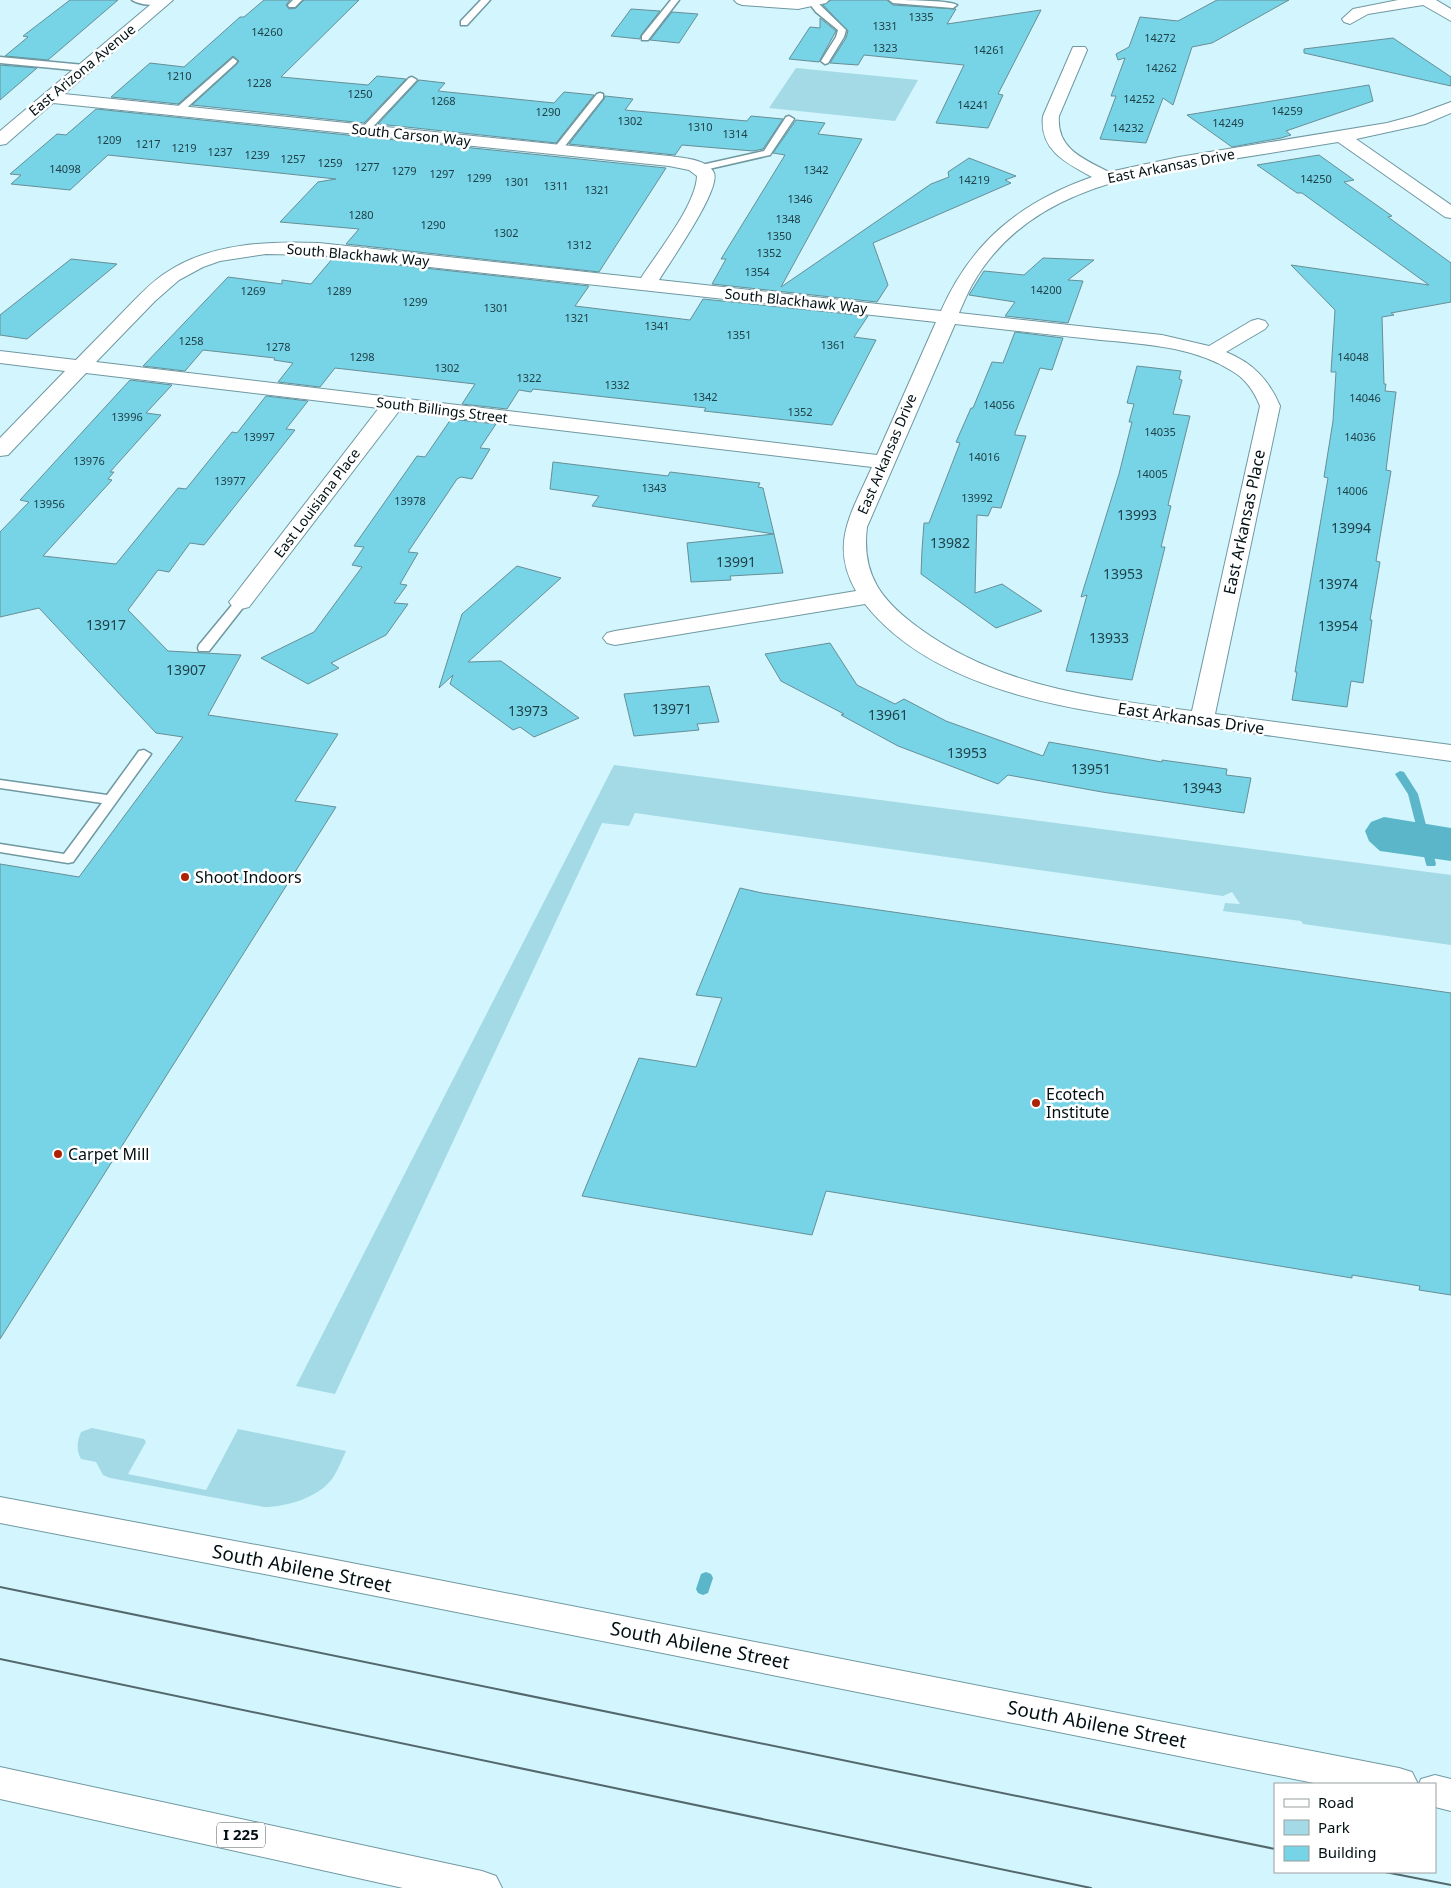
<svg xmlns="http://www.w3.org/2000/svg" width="1451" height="1888" font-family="'Noto Sans',sans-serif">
<rect width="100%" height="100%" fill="#d3f5fd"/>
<g fill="#a4dae6">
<polygon points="796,68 918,80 895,121 769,108"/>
<polygon points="614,765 1451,875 1451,945 1303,924 1301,921 1223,911 1225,903 1240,904 1232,892 1223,896 635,813 629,826 602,823 335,1394 296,1386"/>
<path d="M92,1428L144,1439L146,1442L128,1474L206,1490L238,1429L346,1451C342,1459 339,1468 334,1476C321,1497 287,1507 264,1507L110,1478L103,1475L96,1462L81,1459C76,1450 77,1442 81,1432Z"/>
</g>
<polygon fill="#5ab6c8" points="1384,817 1451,828 1451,861 1380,851 1369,841 1365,831 1371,822"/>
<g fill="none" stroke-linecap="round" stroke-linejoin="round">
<g fill="#5ab6c8" fill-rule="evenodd">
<polygon points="1400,771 1404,772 1418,794 1436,864 1435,866 1427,866 1426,864 1408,794 1395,774"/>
<polygon points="706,1572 711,1574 713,1578 708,1593 703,1595 698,1593 696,1589 701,1574"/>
</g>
</g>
<g fill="#77d3e6" stroke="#668f97">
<polygon points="70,0 118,0 48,60 5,56 28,37 23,36"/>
<polygon points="264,0 290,0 286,5 289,9 296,8 304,0 359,0 281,77 368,85 377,76 406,79 364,123 192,105 237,64 239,61 233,56 178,104 111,97 150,63 184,67 240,17 244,17"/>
<polygon points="831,0 887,0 893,5 956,9 947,24 1041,10 998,94 1003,95 988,128 936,123 964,65 864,55 858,65 830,63 846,38 848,31 823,5"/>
<polygon points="1217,0 1289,0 1212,43 1192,47 1173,105 1163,98 1146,143 1100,139 1116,96 1111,96 1125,58 1118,60 1116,54 1129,47 1140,17 1178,21"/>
<polygon points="631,9 660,11 641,35 640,39 611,36"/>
<polygon points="672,12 698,14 679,43 650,40"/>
<polygon points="820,18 836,31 819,62 789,59 810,27 820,28"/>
<polygon points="1393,38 1451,77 1451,86 1304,53 1304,49"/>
<polygon points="0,65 37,68 0,100"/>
<polygon points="419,80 445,83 438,91 554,103 564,92 594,95 556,143 378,124"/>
<polygon points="1369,85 1373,101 1286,131 1291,135 1281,138 1232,147 1187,115"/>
<polygon points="605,96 633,99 625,110 747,121 751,116 783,119 763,149 753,151 682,145 675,155 569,144 604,99"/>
<polygon points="96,109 666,168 599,272 346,244 359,229 280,222 318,182 336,179 108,155 70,190 11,184 21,175 10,174 57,134 66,135"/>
<polygon points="796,120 825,123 818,134 862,139 781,287 931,184 949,177 948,172 969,158 1016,176 1005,180 1011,183 873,243 888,285 877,302 712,284 726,259 721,259 785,155 773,153"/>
<polygon points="1319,155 1354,180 1344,182 1392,216 1388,217 1451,263 1451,302 1391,313 1394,315 1382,317 1384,384 1386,384 1385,391 1396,392 1386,470 1391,471 1376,561 1380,562 1370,620 1372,620 1363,683 1351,681 1347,707 1292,700 1297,672 1295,672 1328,478 1324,477 1333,421 1336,372 1331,372 1335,310 1291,265 1429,285 1302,193 1297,193 1257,165"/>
<polygon points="333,258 589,286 575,306 690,320 703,299 868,316 854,337 876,340 832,425 704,411 706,408 533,389 531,392 519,390 507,409 462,404 475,384 335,368 320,387 278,382 293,363 274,360 275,358 203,350 185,371 143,366 228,277 282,284 282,280 311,284"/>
<polygon points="1043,258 1094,260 1068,280 1083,281 1068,323 1005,316 1015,302 969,295 984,271 1024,275"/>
<polygon points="71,259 117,264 27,339 0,335 0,315"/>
<polygon points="1015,332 1063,338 1052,370 1040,368 1015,433 1015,435 1026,436 1001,508 992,507 988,516 977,515 975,593 1002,584 1042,611 996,628 921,574 922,550 924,523 929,523 960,443 956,442 971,408 973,408 992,362 1003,363"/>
<polygon points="1137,366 1181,371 1179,379 1182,380 1173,414 1190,416 1168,505 1171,506 1161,547 1165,547 1132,680 1066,671 1087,595 1081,597 1119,474 1132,422 1129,422 1134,404 1127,403"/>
<polygon points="130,380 172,385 146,413 161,415 110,472 114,472 108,479 112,480 43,556 116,564 178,488 186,489 232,432 237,433 266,396 308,401 286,429 295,430 204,545 190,543 169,572 158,570 128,610 168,651 241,655 208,715 338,734 295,801 336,807 0,1339 0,864 79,877 183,737 156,733 39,608 0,617 0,532 29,502 20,500"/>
<polygon points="451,419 496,424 480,448 490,449 472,479 461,477 457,479 408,552 418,553 400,584 407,585 394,603 408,604 386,635 331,663 339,668 308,684 261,658 314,632 362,567 352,565 364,547 354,546 417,456 425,457"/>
<polygon points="553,462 668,476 670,472 760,483 758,487 763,488 774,534 592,506 599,496 550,489"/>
<polygon points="774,534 783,573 730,576 731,580 691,582 687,543"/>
<polygon points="517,566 561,578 468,662 501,661 579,718 534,737 520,727 513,730 450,684 453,675 439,688 462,614"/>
<polygon points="830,643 857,685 895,704 904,699 946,721 1043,756 1049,742 1162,762 1162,760 1227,769 1226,775 1251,778 1244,813 1102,792 1008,775 998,784 898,746 841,715 844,714 781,681 765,654"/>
<polygon points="709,686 719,722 697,724 699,730 634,736 624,694"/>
<polygon points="740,888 762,893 1451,993 1451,1295 1419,1290 1420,1286 1352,1275 1352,1278 826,1191 812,1235 582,1196 639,1058 696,1067 722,998 696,995"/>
</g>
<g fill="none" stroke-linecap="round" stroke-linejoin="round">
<g stroke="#6f98a1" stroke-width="3">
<g id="service">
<path d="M132,0H164L166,2C159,7 139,5 132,0Z"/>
<polygon points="293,0 302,0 295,7 289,7 288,5"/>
<polygon points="481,0 490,0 467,25 461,25 461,21"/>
<polygon points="671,0 679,0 648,40 642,40 642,36"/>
<path d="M889,0C903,0 947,0 957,5L953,8L893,3Z"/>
<polygon points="810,1 816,1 846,30 844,37 828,63 825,64 821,61 836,37 838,30 816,12 809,3"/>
<polygon points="0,57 84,65 88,68 84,71 0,63"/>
<polygon points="233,58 237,61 236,63 181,113 175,113 175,109"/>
<polygon points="412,77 417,80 415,82 368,132 362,132 362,128 409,78"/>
<polygon points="600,93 603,94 603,98 561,151 555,151 555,147 597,94"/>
<polygon points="789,116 794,119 770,155 700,171 695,168 697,166 764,151 786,117"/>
<polygon points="241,598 245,599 247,602 245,605 209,651 199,651 198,648 199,645 237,599"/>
<polygon points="144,750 151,754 73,862 68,863 0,852 0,844 64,854 102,803 0,788 0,780 107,795 139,751"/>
</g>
</g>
<g stroke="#6f98a1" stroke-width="2">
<g id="minor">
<path d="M156,0H173L64,94L669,156C682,158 708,159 714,173C721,190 669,263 659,280L941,311C972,241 1021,202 1092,177C1066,163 1039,150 1043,116L1073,47H1085L1087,50L1059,116C1056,149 1084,159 1109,172L1179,157L1387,123L1413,116L1451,102V113L1425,124L1356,139L1451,205V218L1445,217L1338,142C1297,149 1255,155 1214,162C1121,176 1022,196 972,285C967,294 963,304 959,313L1162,335L1209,346L1251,321L1258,319L1265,321L1268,325L1265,329L1226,352C1253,363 1269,380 1280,406L1215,714L1451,745V761C1377,751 1304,740 1230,730C1113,715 944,704 865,604L615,645L607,643L603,638L607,633L615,631L856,591C829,544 852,512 872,467L399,411L249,607L241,609L233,607L229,602L233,597L379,408L86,373L8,455L0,456V438L65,371L0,363V351L76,360C90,345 105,331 119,316C134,301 148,284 167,272C211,243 268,241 319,243L641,278C657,253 696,205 697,176L689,170L669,166L53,103L6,144L0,145V131ZM266,254L319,255L936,322L877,455L96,362L155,301L179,280L203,267L220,261ZM955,324C1000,329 1046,334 1092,339C1139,344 1191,345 1232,371C1246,379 1254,391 1260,406L1192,711C1096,698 999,687 919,628C882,601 861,575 867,527Z"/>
<polygon points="734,0 829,0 826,3 798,9 742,5 737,3"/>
<polygon points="1398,0 1436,0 1451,9 1451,21 1423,5 1368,14 1350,24 1344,22 1342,19 1353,9"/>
</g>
</g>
<g stroke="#6f98a1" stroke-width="2">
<g id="tertiary">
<polygon points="0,1497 326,1558 1399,1768 1412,1772 1418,1784 1319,1784 326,1586 0,1523"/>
<polygon points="1435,1775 1451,1779 1451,1811 1435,1807 1435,1784 1419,1784 1421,1779"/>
</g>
</g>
<g stroke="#6f98a1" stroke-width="2">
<polygon id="motorway" points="0,1767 482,1871 496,1876 502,1888 403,1888 0,1799"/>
</g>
<use href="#service" fill="#fff" fill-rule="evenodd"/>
<use href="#minor" fill="#fff" fill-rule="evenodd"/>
<use href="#tertiary" fill="#fff" fill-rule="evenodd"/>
<use href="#motorway" fill="#fff" fill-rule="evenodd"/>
<g stroke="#53686d" stroke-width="2">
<polyline points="0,1587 1275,1849"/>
<polyline points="0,1659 1091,1888"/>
<polyline points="1385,1872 1451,1885"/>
</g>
</g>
<g fill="#ae2103" stroke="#fff" stroke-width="2">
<circle cx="185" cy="877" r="5"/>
<circle cx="1036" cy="1103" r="5"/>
<circle cx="58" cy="1154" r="5"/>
</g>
<g text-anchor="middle" stroke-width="5" stroke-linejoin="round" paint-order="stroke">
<g font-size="11" fill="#1f4148">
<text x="921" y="21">1335</text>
<text x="885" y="30">1331</text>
<text x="267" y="36">14260</text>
<text x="1160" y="42">14272</text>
<text x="885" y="52">1323</text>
<text x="989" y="54">14261</text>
<text x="1161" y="72">14262</text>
<text x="179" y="80">1210</text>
<text x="259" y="87">1228</text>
<text x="360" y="98">1250</text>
<text x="1139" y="103">14252</text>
<text x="443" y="105">1268</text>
<text x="973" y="109">14241</text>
<text x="1287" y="115">14259</text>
<text x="548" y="116">1290</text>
<text x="630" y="125">1302</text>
<text x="1228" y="127">14249</text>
<text x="700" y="131">1310</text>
<text x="1128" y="132">14232</text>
<text x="735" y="138">1314</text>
<text x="109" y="144">1209</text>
<text x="148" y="148">1217</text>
<text x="184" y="152">1219</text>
<text x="220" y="156">1237</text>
<text x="257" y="159">1239</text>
<text x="293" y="163">1257</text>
<text x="330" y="167">1259</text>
<text x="367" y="171">1277</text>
<text x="65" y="173">14098</text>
<text x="816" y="174">1342</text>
<text x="404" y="175">1279</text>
<text x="442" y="178">1297</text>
<text x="479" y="182">1299</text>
<text x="1316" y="183">14250</text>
<text x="974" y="184">14219</text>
<text x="517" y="186">1301</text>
<text x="556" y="190">1311</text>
<text x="597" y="194">1321</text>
<text x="800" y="203">1346</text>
<text x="361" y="219">1280</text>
<text x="788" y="223">1348</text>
<text x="433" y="229">1290</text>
<text x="506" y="237">1302</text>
<text x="779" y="240">1350</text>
<text x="579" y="249">1312</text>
<text x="769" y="257">1352</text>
<text x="757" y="276">1354</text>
<text x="1046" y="294">14200</text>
<text x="253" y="295">1269</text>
<text x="339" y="295">1289</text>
<text x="415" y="306">1299</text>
<text x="496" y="312">1301</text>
<text x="577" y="322">1321</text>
<text x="657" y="330">1341</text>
<text x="739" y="339">1351</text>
<text x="191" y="345">1258</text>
<text x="833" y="349">1361</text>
<text x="278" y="351">1278</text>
<text x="362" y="361">1298</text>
<text x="1353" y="361">14048</text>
<text x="447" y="372">1302</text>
<text x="529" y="382">1322</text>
<text x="617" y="389">1332</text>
<text x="705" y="401">1342</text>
<text x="1365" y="402">14046</text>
<text x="999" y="409">14056</text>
<text x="800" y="416">1352</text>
<text x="127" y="421">13996</text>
<text x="1160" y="436">14035</text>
<text x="259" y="441">13997</text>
<text x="1360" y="441">14036</text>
<text x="984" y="461">14016</text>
<text x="89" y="465">13976</text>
<text x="1152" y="478">14005</text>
<text x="230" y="485">13977</text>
<text x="654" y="492">1343</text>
<text x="1352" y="495">14006</text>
<text x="977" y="502">13992</text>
<text x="410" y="505">13978</text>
<text x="49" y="508">13956</text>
</g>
<g font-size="14" fill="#021013" stroke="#fff">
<text transform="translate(82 70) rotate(-40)" y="5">East Arizona Avenue</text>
<text transform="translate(411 135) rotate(6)" y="5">South Carson Way</text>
<text transform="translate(1171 166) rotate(-11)" y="5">East Arkansas Drive</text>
<text transform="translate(358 255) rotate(5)" y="5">South Blackhawk Way</text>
<text transform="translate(796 301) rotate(6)" y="5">South Blackhawk Way</text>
<text transform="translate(442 410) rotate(7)" y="5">South Billings Street</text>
<text transform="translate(887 454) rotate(-67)" y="5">East Arkansas Drive</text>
<text transform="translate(317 503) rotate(-53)" y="5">East Louisiana Place</text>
</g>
<g font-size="14" fill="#1f4148">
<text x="1137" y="520">13993</text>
<text x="1351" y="533">13994</text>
<text x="950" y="548">13982</text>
<text x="736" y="567">13991</text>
<text x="1123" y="579">13953</text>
<text x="1338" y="589">13974</text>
<text x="106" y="630">13917</text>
<text x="1338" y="631">13954</text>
<text x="1109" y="643">13933</text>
<text x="186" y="675">13907</text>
<text x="672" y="714">13971</text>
<text x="528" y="716">13973</text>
<text x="888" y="720">13961</text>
<text x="967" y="758">13953</text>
<text x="1091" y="774">13951</text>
<text x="1202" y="793">13943</text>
</g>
<rect fill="#fff" stroke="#4e585a" stroke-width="1" x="217" y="1822.5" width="48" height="25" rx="4"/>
<g font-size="15" font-weight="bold" fill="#021013">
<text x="241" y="1840">I 225</text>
</g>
<g font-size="16" fill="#021013" stroke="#fff">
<text transform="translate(1244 522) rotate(-78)" y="6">East Arkansas Place</text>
<text transform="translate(1191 718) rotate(8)" y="6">East Arkansas Drive</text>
</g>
<g font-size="16" fill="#021013" stroke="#fff" text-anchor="start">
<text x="195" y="883">Shoot Indoors</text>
<text x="1046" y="1100">Ecotech<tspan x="1046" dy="18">Institute</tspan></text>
<text x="68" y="1160">Carpet Mill</text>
</g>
<g font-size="19" fill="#021013" stroke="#fff">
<text transform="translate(302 1568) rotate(11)" y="7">South Abilene Street</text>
<text transform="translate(700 1645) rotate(11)" y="7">South Abilene Street</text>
<text transform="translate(1097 1724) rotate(11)" y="7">South Abilene Street</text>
</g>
</g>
<rect x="1274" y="1783" width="162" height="90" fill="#ffffff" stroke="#9a9fa1"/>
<rect x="1284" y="1799" width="25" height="8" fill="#ffffff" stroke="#9a9fa1"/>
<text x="1318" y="1808" font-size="15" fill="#021013">Road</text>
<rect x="1284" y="1820" width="25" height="15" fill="#a4dae6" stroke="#9a9fa1"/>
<text x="1318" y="1833" font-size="15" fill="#021013">Park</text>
<rect x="1284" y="1846" width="25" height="15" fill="#77d3e6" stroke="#9a9fa1"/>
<text x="1318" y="1858" font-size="15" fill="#021013">Building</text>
</svg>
